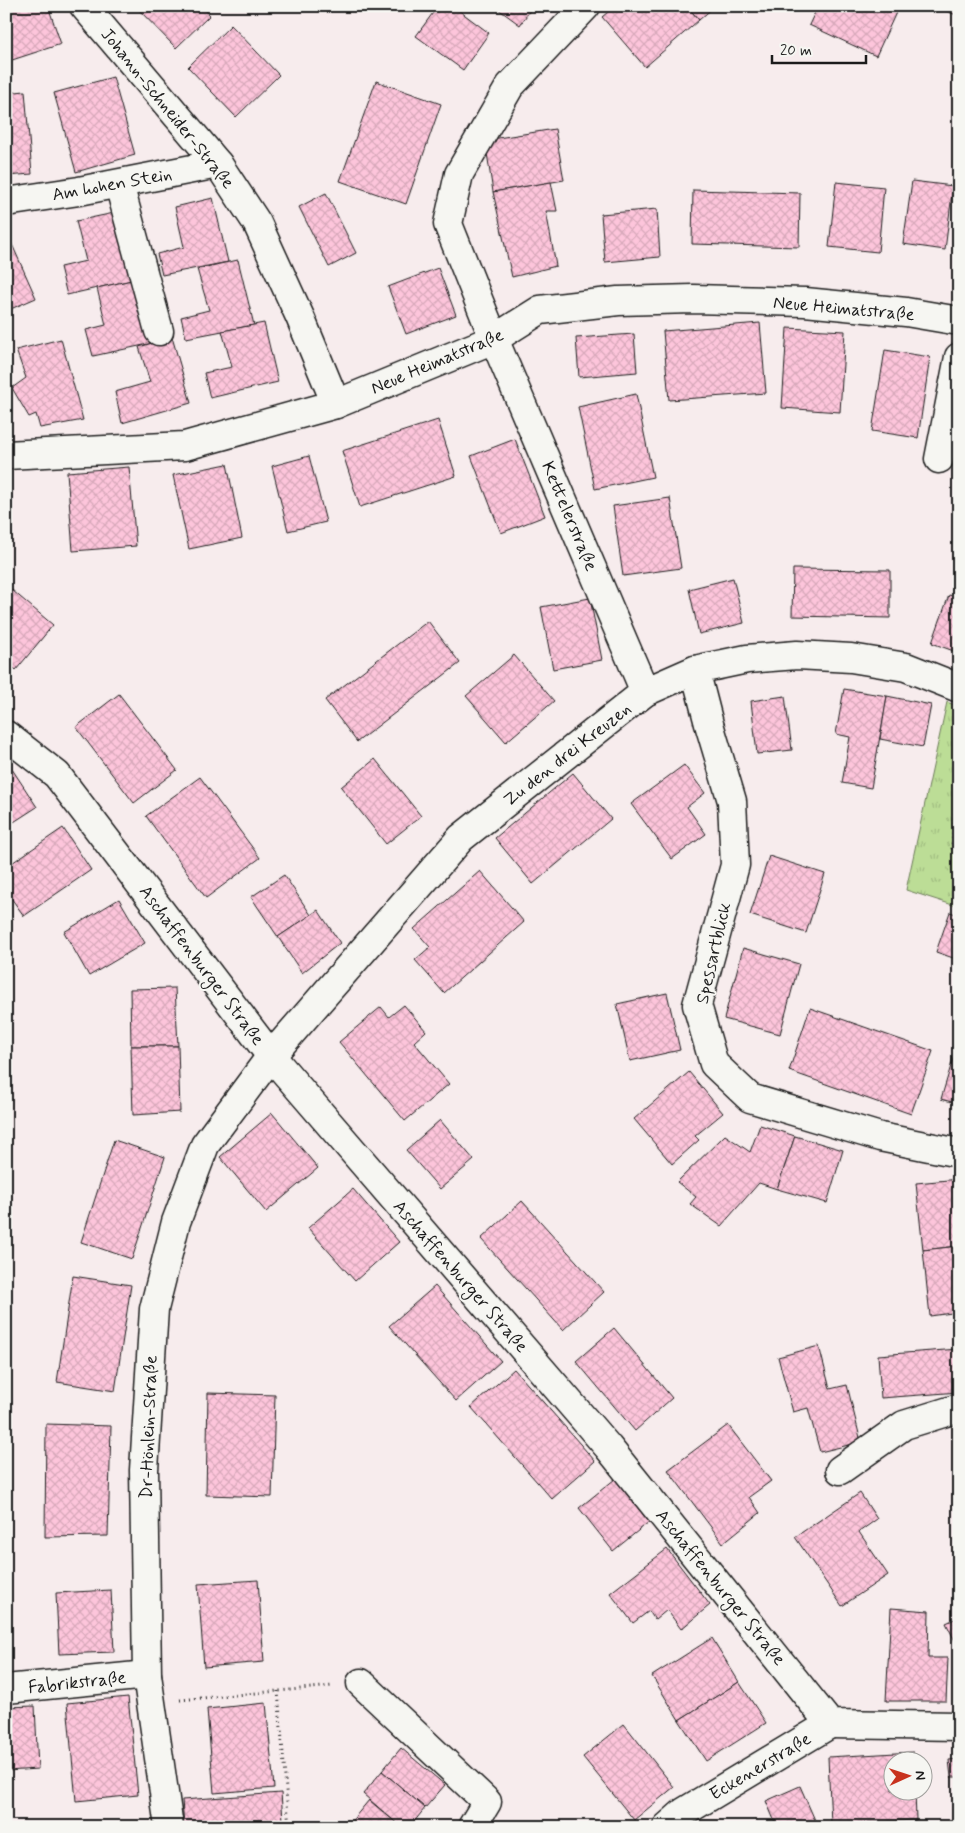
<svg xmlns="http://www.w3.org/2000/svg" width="965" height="1833" font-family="Mynerve,sans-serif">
<defs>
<pattern id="grass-tufts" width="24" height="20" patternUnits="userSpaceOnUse" patternTransform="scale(1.25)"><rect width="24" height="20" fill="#bcdd96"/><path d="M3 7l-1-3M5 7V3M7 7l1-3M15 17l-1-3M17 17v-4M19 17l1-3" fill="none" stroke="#a1bd81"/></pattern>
<pattern id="building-cross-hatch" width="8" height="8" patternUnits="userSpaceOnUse" patternTransform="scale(1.25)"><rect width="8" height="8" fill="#fdc5db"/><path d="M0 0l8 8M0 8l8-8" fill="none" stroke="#d8a9bb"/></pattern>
</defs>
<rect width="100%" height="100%" fill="#f7eced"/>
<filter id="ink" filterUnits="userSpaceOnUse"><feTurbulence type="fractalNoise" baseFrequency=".02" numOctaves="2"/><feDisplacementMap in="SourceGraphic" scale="10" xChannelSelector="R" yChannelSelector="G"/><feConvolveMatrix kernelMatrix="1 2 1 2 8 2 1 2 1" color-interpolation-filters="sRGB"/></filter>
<g filter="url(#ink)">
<polygon fill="url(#grass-tufts)" stroke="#6c7c59" points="947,702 959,707 959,907 906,890"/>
<g fill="url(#building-cross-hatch)" stroke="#1c1c1c">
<polygon points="6,6 48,6 61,44 6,62"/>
<polygon points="135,6 201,6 210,15 176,48"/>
<polygon points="438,6 453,6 489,33 463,70 416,36"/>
<polygon points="494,6 533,6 520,25"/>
<polygon points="615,6 687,6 699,20 645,67 602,17"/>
<polygon points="687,6 715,6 699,20"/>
<polygon points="818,6 899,6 876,56 809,25"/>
<polygon points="933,6 959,6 959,16"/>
<polygon points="231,25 279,75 236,117 188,67"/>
<polygon points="113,77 135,155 76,172 54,93"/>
<polygon points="376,81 441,104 406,204 340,181"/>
<polygon points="25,91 32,174 6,176 6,93"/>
<polygon points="555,129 564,180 493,192 485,140"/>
<polygon points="912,181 953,186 945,250 903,244"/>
<polygon points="551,182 557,211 546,211 556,266 512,277 493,192"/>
<polygon points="836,182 884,187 878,252 829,247"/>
<polygon points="693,190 800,193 799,247 692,244"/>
<polygon points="326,193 356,253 329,267 299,207"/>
<polygon points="213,198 228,262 162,275 157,254 184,247 175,207"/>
<polygon points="657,209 660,257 605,262 601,214"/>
<polygon points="119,212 136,279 67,295 60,267 86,261 76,221"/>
<polygon points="6,231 36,298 6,311"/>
<polygon points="238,260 254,325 186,338 181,317 209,310 197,269"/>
<polygon points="438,268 456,315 406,334 388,287"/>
<polygon points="136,279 153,343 93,356 86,330 106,325 97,288"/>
<polygon points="264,323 278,382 210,398 204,373 232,367 222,331"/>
<polygon points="760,323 766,393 669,400 663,331"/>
<polygon points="787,328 845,331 840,412 782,408"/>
<polygon points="634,334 637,372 579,377 576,338"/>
<polygon points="172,337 191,403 122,423 115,392 150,382 139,347"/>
<polygon points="61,339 83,420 40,428 36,414 29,417 12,388 26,378 16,350"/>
<polygon points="885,350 930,357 918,438 872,431"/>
<polygon points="636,394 653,477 595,489 578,407"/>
<polygon points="438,420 456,476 360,507 342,451"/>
<polygon points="515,439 545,516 501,533 471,456"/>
<polygon points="309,456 326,522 288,531 272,466"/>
<polygon points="227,464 242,538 189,549 173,475"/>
<polygon points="129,467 136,546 73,551 67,472"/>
<polygon points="670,498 681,568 623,576 613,506"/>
<polygon points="793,569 890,570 890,618 792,616"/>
<polygon points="733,578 744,623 699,634 689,589"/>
<polygon points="6,585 53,625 16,670 6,662"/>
<polygon points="949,595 959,598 959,653 932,643"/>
<polygon points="590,598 602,660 553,669 541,607"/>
<polygon points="428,621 460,663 357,742 325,700"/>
<polygon points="514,655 554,701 506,742 466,696"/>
<polygon points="844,689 887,696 871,788 842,783 850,737 836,734"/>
<polygon points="119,694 177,770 134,803 76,727"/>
<polygon points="785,696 792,750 757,754 751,701"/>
<polygon points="887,696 931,705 923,747 880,739"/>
<polygon points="375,759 421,816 386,844 341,787"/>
<polygon points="684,765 705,793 687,807 706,834 672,859 631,804"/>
<polygon points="10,766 37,807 6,827 6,768"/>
<polygon points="573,773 611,819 533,884 495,838"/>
<polygon points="200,777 260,858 206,898 146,816"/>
<polygon points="63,828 91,870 24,916 6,891 6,867"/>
<polygon points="769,856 825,874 806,933 750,915"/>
<polygon points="480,871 524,922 444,993 415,960 430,947 414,929"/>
<polygon points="284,875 311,915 278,937 251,897"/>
<polygon points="119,899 145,943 89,976 64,932"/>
<polygon points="318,910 340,943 302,973 278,937"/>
<polygon points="950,912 959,915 959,960 936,952"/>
<polygon points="743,948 799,964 780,1034 724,1019"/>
<polygon points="175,988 178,1046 131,1046 130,989"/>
<polygon points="667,993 680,1050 630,1061 617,1004"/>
<polygon points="404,1005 426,1031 414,1042 449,1084 405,1121 339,1042 381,1007 389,1017"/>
<polygon points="810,1008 933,1051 911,1114 789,1071"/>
<polygon points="959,1039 959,1104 941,1099"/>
<polygon points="131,1046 178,1046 180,1112 133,1115"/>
<polygon points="689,1072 723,1113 695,1136 699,1140 672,1164 634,1119"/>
<polygon points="272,1113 318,1168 266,1212 220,1157"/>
<polygon points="440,1120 474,1160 440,1189 406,1150"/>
<polygon points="760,1125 795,1136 777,1189 759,1183 721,1226 690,1204 696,1197 677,1182 725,1135 750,1152"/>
<polygon points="795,1136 843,1150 827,1203 777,1189"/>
<polygon points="114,1140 165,1157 132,1259 81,1242"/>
<polygon points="959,1179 959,1246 923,1250 916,1183"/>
<polygon points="353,1189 399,1242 355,1281 308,1228"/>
<polygon points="522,1201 604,1292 563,1330 481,1239"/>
<polygon points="959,1246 959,1312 930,1316 923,1250"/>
<polygon points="73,1276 131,1285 115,1391 57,1382"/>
<polygon points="435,1286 501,1361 456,1401 389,1326"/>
<polygon points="614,1328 672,1398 635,1431 576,1361"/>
<polygon points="819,1346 830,1389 847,1385 861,1442 820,1452 808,1408 793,1412 778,1357"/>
<polygon points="959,1349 959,1392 881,1398 878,1355"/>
<polygon points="514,1369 595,1461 552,1499 471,1407"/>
<polygon points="208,1393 275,1395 272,1497 206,1495"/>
<polygon points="46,1424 111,1426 108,1536 45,1537"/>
<polygon points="728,1425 771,1481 749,1497 760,1513 723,1543 668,1470"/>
<polygon points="615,1479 649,1522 613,1551 579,1508"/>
<polygon points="860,1493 877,1519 859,1532 888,1575 842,1606 795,1537"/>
<polygon points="667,1549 710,1605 681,1629 667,1610 655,1620 649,1611 633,1623 610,1593"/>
<polygon points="258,1580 264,1662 204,1667 198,1584"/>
<polygon points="111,1590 114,1652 59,1654 56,1593"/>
<polygon points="891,1608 929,1611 928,1658 948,1658 946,1701 886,1701"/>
<polygon points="959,1617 959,1649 946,1623"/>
<polygon points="712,1638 739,1682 679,1720 652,1676"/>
<polygon points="739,1682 766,1723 706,1761 679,1720"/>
<polygon points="128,1697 138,1795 76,1801 67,1703"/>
<polygon points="266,1703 274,1788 214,1793 207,1709"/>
<polygon points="35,1706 38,1769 6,1771 6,1707"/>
<polygon points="624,1724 674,1787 634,1820 583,1757"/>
<polygon points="401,1748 445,1785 425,1808 382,1771"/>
<polygon points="913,1752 913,1760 892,1760 892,1790 915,1790 916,1820 831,1824 828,1757"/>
<polygon points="959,1759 959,1777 951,1777 949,1760"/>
<polygon points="382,1771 425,1808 410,1827 401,1827 363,1794"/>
<polygon points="800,1786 818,1827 777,1827 766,1801"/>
<polygon points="281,1793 283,1820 184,1826 182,1800"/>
<polygon points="369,1800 401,1827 354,1827 350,1823"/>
</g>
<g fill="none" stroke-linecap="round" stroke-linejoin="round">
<g stroke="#1c1c1c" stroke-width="31">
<g id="minor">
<polyline points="84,6 218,164 257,223 300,317 336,404"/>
<polyline points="586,6 510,86 459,174 448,224 494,339 645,692"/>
<polyline points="119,184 159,331"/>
<polyline points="6,202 79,191 218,164"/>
<polyline points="6,455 185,446 336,404 494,339 540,310 618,301 693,299 805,302 906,312 959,321"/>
<polyline points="939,459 959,357"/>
<polyline points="695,670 709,724 732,801 735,865 697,1005 714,1064 750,1098 880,1137 959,1153"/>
<polyline points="6,735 57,775 271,1056 608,1447 830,1724 959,1726"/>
<polyline points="840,1470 904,1425 959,1408"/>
<polyline points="361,1683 487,1802 472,1827"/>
<polyline points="6,1689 147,1675"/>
<polyline points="169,1827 147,1675 144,1470 154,1309 176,1222 205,1145 271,1056 461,838 645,692 695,670 747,659 797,655 851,658 906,667 959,688"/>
<polyline points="667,1827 684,1812 830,1724"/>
</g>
</g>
<g stroke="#1c1c1c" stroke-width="3" stroke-dasharray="1 4" stroke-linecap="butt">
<polyline points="955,808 952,848 959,852"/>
<polyline points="278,1691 289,1827"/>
<polyline points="180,1700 333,1686"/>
</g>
<use href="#minor" stroke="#f6f6f2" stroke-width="28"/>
</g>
</g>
<g text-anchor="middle" stroke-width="4" stroke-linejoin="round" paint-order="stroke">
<g font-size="18" fill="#1c1c1c" stroke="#f6f6f2">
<text transform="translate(168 108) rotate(51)" y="6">Johann-Schneider-Straße</text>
<text transform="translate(112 184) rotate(-10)" y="6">Am hohen Stein</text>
<text transform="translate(844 308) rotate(5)" y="6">Neue Heimatstraße</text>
<text transform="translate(437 361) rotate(-23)" y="6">Neue Heimatstraße</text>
<text transform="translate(570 516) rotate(67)" y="6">Kettelerstraße</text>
<text transform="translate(567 754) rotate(-38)" y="6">Zu den drei Kreuzen</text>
<text transform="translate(713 953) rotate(-77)" y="6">Spessartblick</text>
<text transform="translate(202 965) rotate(53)" y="6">Aschaffenburger Straße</text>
<text transform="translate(461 1276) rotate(49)" y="6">Aschaffenburger Straße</text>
<text transform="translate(148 1427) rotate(-88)" y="6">Dr-Hönlein-Straße</text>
<text transform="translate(721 1587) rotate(51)" y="6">Aschaffenburger Straße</text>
<text transform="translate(77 1682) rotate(-6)" y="6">Fabrikstraße</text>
<text transform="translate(760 1766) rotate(-31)" y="6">Eckenerstraße</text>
</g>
</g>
<rect width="965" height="1833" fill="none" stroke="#f6f6f2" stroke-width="25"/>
<rect x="12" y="12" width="940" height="1808" fill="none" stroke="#1c1c1c" stroke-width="2" filter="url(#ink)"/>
<g transform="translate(908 1776) rotate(87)"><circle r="24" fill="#f6f6f2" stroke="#9f9f9c"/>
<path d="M0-4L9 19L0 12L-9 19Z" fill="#c8321e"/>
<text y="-8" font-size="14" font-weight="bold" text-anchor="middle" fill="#1c1c1c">N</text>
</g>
<path d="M772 55v8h94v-8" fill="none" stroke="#1c1c1c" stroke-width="2.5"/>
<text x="780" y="55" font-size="15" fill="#1c1c1c" stroke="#f6f6f2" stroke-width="4" paint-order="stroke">20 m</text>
</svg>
